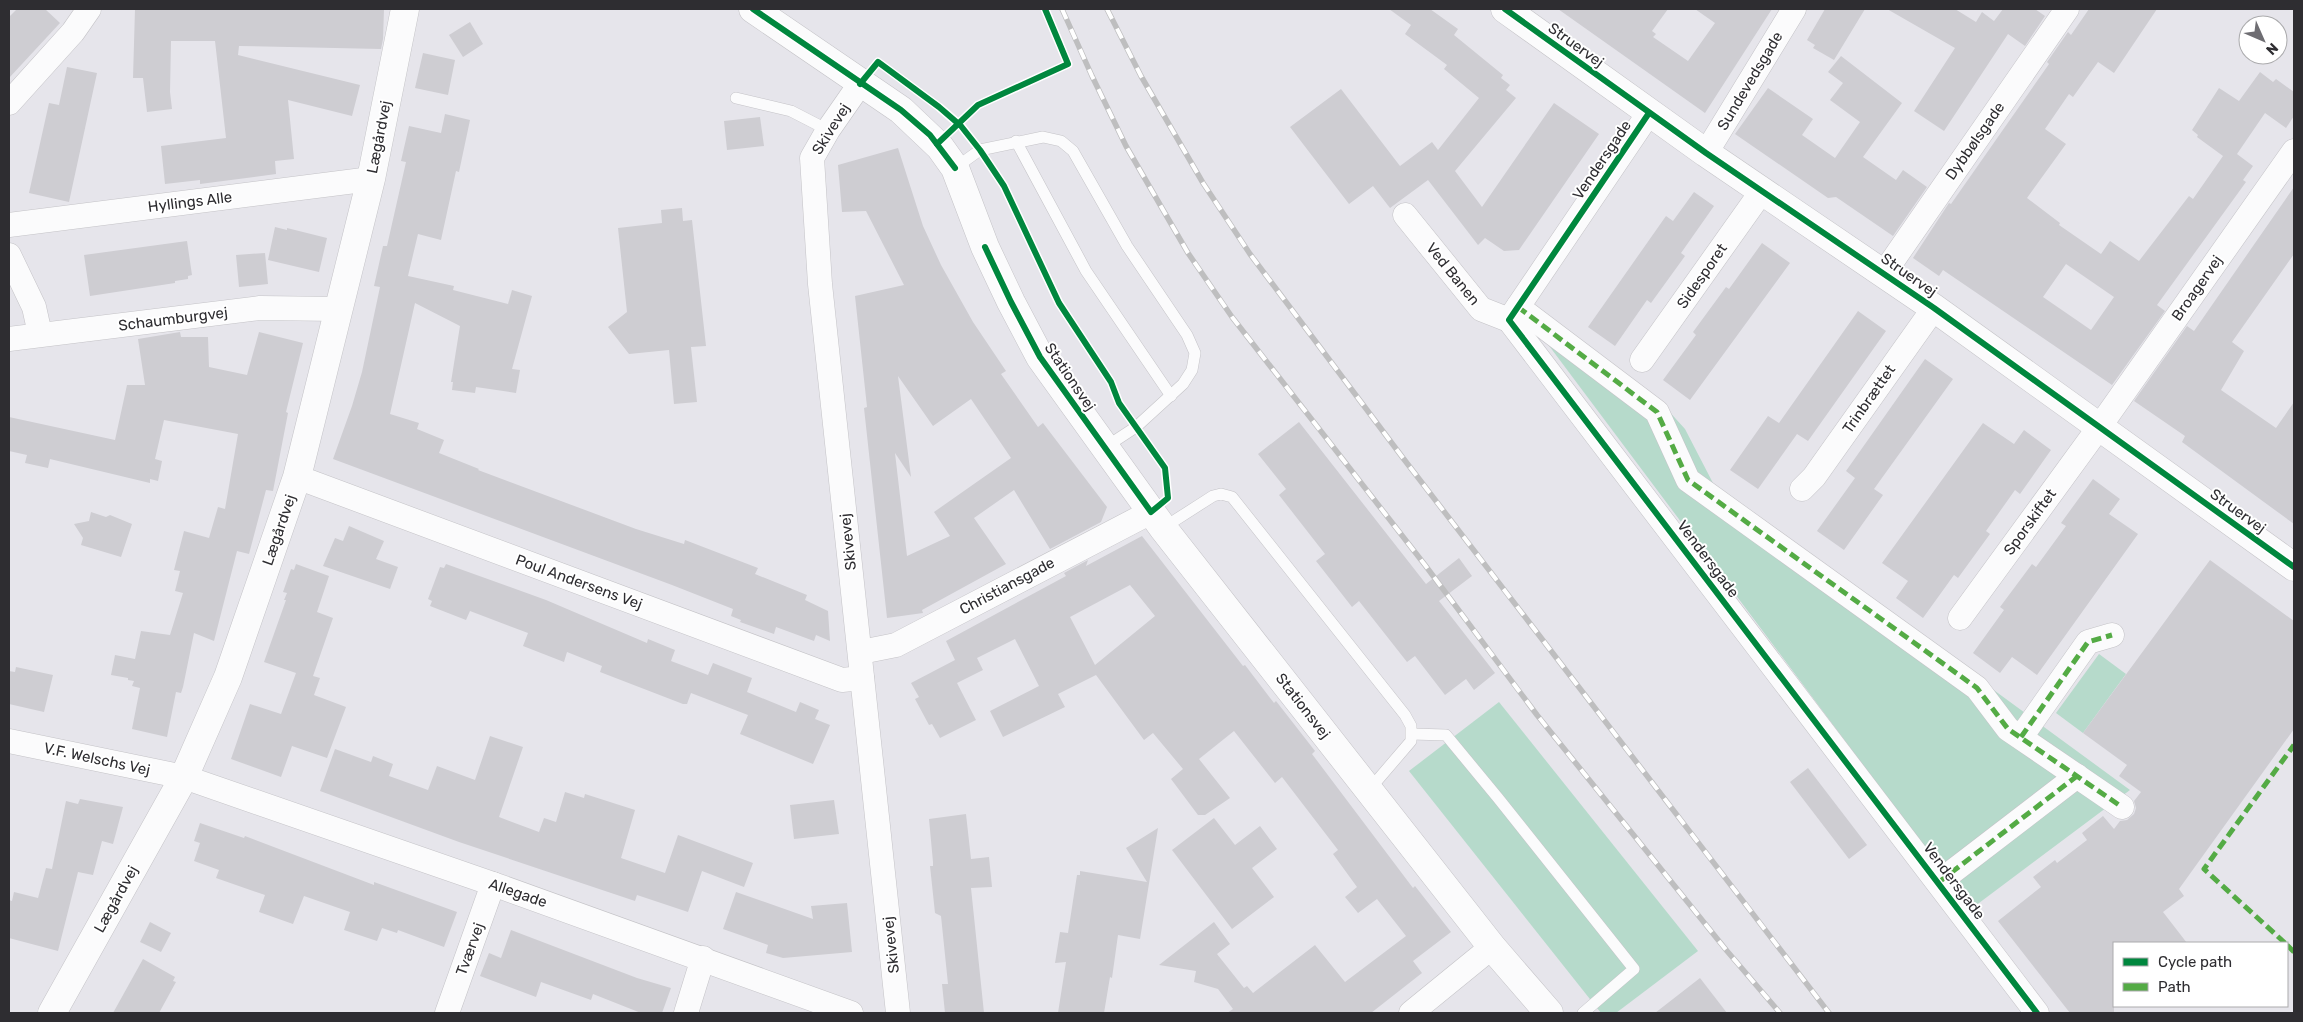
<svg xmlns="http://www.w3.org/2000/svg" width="2303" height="1022" font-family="Rubik,sans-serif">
<rect width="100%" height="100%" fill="#e6e5eb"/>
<g fill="#b6dacb">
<polygon points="1544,339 1666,408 1685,429 1714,485 2130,790 1971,909"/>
<polygon points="2099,654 2126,674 2083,733 2056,713"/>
<polygon points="1499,702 1698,951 1616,1013 1601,1013 1409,771"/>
</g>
<g fill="#cecdd2" fill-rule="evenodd">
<polygon points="17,9 45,9 60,23 9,78 9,17"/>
<polygon points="135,9 384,9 383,39 381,49 239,46 238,55 360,85 352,116 288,100 294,159 275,161 276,174 200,184 200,180 165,184 161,146 226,138 215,41 171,41 170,92 172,109 147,112 143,78 133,78"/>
<polygon points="1389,9 1430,9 1458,29 1454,35 1503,75 1501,78 1510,85 1506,90 1516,98 1455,171 1482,207 1554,103 1599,134 1519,250 1504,251 1485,238 1478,245 1428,180 1390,208 1373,186 1349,204 1290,127 1341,89 1400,166 1432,142 1438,150 1479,98 1444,69 1447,65 1405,34 1411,25"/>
<polygon points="1558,9 1668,9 1652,31 1656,34 1653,37 1688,61 1715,23 1695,9 1772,9 1705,113"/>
<polygon points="1825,9 1865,9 1834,60 1813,48 1815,45 1807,40"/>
<polygon points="1887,9 1955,9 1976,22 1982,12 1994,21 2003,9 2035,9 2045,16 2025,46 2008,34 1944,131 1914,111 1955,48"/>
<path d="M2089,9H2157L2114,73L2098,62L2073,97L2069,94L2045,129L2066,144L2027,198L2060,223L2059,225L2101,254L2110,241L2139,261L2189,196L2193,199L2223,156L2197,137L2198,135L2192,130L2219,88L2239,101L2260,72L2273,82L2276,79L2294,92V116L2286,128L2265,113L2237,154L2253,166L2243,180L2246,182L2157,305L2165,311L2112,385L1943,270L1939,276L1913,258L1949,203L1951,204L2049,64L2047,62L2068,32L2071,35ZM2066,264L2114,297L2091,330L2043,297Z"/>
<polygon points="470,22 483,44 463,57 449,35"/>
<polygon points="423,53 455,60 448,95 415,88"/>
<polygon points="1841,56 1902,103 1863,157 1896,180 1903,170 1927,187 1893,236 1836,197 1828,198 1735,134 1768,88 1813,119 1802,135 1835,158 1860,122 1830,100 1843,83 1828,72"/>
<polygon points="67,67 97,73 69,202 29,193 49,103 59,105"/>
<polygon points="445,114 470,120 459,172 456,171 441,240 418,234 408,276 454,286 453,290 508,304 512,290 532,296 512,369 520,370 516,393 476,387 475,393 452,390 453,382 451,382 460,326 415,303 390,414 419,423 417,429 444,440 439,453 479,469 478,470 636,529 684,544 685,540 758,568 755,574 807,595 805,600 828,611 830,641 816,635 814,641 776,627 774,634 740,622 741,620 731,616 733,609 672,585 333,459 352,406 362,372 380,287 374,286 383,246 387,246 406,162 401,161 409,126 441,133"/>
<polygon points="760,117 764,146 727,150 724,121"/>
<path d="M898,148L923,226L941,265L973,322L1006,371L1001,374L1038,427L1043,423L1107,507L1101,522L1050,549L1014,490L974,518L1006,564L922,610L923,613L887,618L864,408L867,407L855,296L904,285L866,211L842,212L838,165ZM898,376L933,426L971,399L1011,458L934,512L950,536L907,556L895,453L911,477Z"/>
<polygon points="2294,187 2294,254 2232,342 2244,351 2221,390 2276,428 2294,402 2294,524 2182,442 2185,436 2134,401 2187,326 2194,331"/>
<polygon points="1694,192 1714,206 1681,253 1685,256 1651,303 1647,300 1615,346 1588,327 1666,216 1673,221"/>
<polygon points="682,208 683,221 692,220 706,346 691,347 697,402 674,404 669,350 629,354 608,327 627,312 618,228 662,223 661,210"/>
<polygon points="275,227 287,230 287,228 327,238 319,272 268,260"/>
<polygon points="187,241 192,275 188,276 188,279 175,281 175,283 90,296 84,255"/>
<polygon points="1762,243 1790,263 1690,400 1663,380 1696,335 1693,332 1726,287 1729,289"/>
<polygon points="265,253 268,284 239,287 236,255"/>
<polygon points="1858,311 1886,331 1808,441 1797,434 1758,489 1730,470 1768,416 1779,423"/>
<polygon points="180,332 181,337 208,337 209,367 247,375 259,332 303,343 286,412 288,413 273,491 266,490 249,554 237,551 214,641 194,633 183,687 181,693 176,692 167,737 132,729 140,688 132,686 134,681 128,680 128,678 111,675 115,655 135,659 141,631 170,635 183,593 175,591 180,571 174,570 184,531 209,538 218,507 225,509 238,434 164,420 155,459 162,461 158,481 150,479 150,483 50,459 48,468 25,463 27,455 9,451 9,417 115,440 127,385 145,385 138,339"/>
<polygon points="1925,359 1953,379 1874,489 1883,495 1844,550 1817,531 1855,478 1846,471"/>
<polygon points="1299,422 1426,584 1459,558 1472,576 1439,601 1495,673 1474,690 1466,679 1445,695 1415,656 1407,662 1359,601 1352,607 1316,561 1325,554 1279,495 1286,489 1258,454"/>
<polygon points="1983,423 2014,444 2024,430 2051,450 2020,494 2015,490 1986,531 1990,534 1958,578 1954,575 1923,618 1896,598 1908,581 1882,563"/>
<polygon points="2093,479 2120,499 2109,514 2138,534 2037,675 2012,657 2000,673 1973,653 2004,610 2000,607 2032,564 2036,567 2066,526 2061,523"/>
<polygon points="91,512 106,517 110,515 132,524 121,557 81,545 83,538 74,524 89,521"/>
<polygon points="349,526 384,541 376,559 398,567 390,589 323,566 335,538 343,541"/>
<path d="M1142,536L1243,666L1245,665L1274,703L1276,701L1315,751L1312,754L1413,888L1415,886L1451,932L1413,961L1422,973L1371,1013H1227L1233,1009L1218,989L1194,982L1196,971L1159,965L1214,922L1230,944L1217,954L1244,988L1247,986L1253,993L1315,945L1345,982L1406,936L1377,899L1358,913L1345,897L1357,887L1333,854L1338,850L1282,777L1275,783L1234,731L1199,759L1230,798L1205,815H1198L1171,779L1183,769L1153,733L1144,740L1096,675L1058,694L1065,707L1003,737L990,711L1039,686L1015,639L977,658L983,670L957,683L976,720L940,738L932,724L929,725L915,699L919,697L911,683L955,660L946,641L1066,576L1064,573L1088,560L1086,566ZM1130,585L1155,616L1095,665L1070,617Z"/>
<polygon points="2210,560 2294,621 2294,729 2179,889 2184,896 2163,912 2187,943 2114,943 2114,1013 2070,1013 1998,921 2041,887 2033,877 2055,860 2057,863 2087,840 2082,833 2103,816 2114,829 2120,821 2127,820 2134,814 2136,808 2134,801 2141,792 2119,776 2127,765 2083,733"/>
<polygon points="296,564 329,576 317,612 333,618 313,676 320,678 314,695 346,707 327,758 292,746 281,777 231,759 250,704 281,714 296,673 264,662 286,600 284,600 287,593 283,592 291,569 294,570"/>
<polygon points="446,564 546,600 647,643 648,639 675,650 671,661 708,675 713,663 752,678 747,692 796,712 800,702 819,710 815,719 830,725 813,764 740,734 748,715 691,693 687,704 683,704 600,672 602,666 567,652 564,662 523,646 528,633 470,611 466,620 430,606 432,601 428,599 440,567 444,568"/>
<polygon points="16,667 53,675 44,712 9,704 9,671 15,672"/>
<polygon points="490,736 523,747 499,817 539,832 544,818 556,822 565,792 584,798 585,794 635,810 621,858 665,873 678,835 753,863 744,887 702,871 688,912 637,895 635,901 459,842 320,791 335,749 371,762 373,756 393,764 389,776 428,790 437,766 475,780"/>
<polygon points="1808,768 1867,845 1849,859 1790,782"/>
<polygon points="80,799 123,807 113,844 102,841 93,875 78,872 58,951 9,938 9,900 12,901 14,892 38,898 46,868 52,869 66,801 78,804"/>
<polygon points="834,800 839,834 794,839 790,805"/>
<polygon points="966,814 971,859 989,857 992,887 971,888 984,1013 945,1013 942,984 948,984 941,916 935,913 930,866 933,866 933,862 929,819"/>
<polygon points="1214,818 1235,845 1260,826 1277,849 1252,868 1274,897 1232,929 1172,850"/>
<polygon points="200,823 244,838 245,836 374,885 374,882 457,912 444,947 398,930 397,933 382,928 377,941 344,930 350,912 304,896 293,924 259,912 265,895 216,878 219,870 194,861 200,843 194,841"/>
<polygon points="1158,828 1140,939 1118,935 1112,978 1110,977 1104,1013 1058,1013 1066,962 1055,963 1060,932 1068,933 1077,875 1080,875 1080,871 1147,882 1126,848"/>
<polygon points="736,892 813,919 811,906 847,903 852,952 783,958 766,953 768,945 723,929"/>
<polygon points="150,922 171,933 161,952 140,942"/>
<polygon points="511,930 637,978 671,988 662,1013 641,1013 593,994 591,1000 541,982 536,997 480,976 489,953 501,958"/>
<polygon points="143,959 175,977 173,981 176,982 159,1013 113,1013"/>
<polygon points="1700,978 1727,1013 1655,1013"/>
</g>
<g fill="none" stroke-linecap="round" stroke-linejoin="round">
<g stroke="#c4c3c7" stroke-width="12">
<g id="lane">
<polyline points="736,98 791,111 828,130"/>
<polyline points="1016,141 1086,271 1171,396"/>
<polyline points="955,168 980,150 1043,137 1061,141 1073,151 1127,246 1187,335 1195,353 1192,370 1183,384 1136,427 1104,448"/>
<polyline points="1163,528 1213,496 1221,494 1232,497 1405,715 1411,726 1411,741 1369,790"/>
<polyline points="1412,734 1446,735 1498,798 1634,969 1583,1013"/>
</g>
</g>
<g stroke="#c4c3c7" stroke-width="25">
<g id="street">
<polyline points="860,84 828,130 812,158 820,284 898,1013"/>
<polyline points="9,103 73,32 89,9"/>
<polyline points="1649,113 1509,320 2037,1013"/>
<polyline points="1706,153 1794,9"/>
<polyline points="1405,215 1481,309 1509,320"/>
<polyline points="9,225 371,179"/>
<polyline points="9,255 34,307 40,334"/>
<polyline points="1884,273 2067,9"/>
<polyline points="1518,307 1657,412 1688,480 1977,688 2008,729 2122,807"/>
<polyline points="9,339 260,308 338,309"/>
<polyline points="1642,360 1762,191"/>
<polyline points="297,477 842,680 862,678"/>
<polyline points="1802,489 1814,477 1934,308"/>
<polyline points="1960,618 2100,426 2294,151"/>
<polyline points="861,652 896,645 1151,512"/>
<polyline points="2021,737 2088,642 2112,635"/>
<polyline points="9,741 184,777 493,884 851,1013"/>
<polyline points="1939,882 2077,776"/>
<polyline points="447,1013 493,884"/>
<polyline points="686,1013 703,958"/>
<polyline points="1411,1013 1492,947"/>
</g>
</g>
<g stroke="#c4c3c7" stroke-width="29">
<g id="secondary">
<polyline points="753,9 901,110 940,147 955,168 985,247 1011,302 1040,357 1163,528 1492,947 1549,1013"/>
<polyline points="1505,9 1706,153 1934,308 2294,567"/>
<polyline points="52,1013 184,777 228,677 297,477 371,179 405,9"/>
</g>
</g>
<use href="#lane" stroke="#fbfbfc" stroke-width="11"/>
<use href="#street" stroke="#fbfbfc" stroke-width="24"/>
<use href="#secondary" stroke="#fbfbfc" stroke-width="28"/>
<g stroke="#bebebf" stroke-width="5.5">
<g id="rail">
<polyline points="1062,9 1092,76 1126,146 1188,253 1232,317 1425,565 1537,715 1727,951 1780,1013"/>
<polyline points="1107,9 1141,76 1203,183 1250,254 1403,458 1829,1013"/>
</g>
</g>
<use href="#rail" stroke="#fff" stroke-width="4" stroke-dasharray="11" stroke-linecap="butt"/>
<g stroke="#54ab45" stroke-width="5" stroke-dasharray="10 5" stroke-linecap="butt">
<polyline points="1518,307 1657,412 1688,480 1977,688 2008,729 2122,807"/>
<polyline points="2021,737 2088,642 2112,635"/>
<polyline points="1939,882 2077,776"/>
<polyline points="2285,943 2204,869 2294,745"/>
<polyline points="2287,945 2294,952"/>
</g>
<g stroke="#fff" stroke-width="9">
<g id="cycleway">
<polyline points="753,9 901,110 930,135 955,168"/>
<polyline points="1505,9 1706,153 1934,308 2294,567"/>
<polyline points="860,84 878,62 939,107 961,126 980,150 1004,186 1059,303 1111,382 1119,403 1165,468 1168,498 1151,512 1040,357 1011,302 985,247"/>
<polyline points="1649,113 1509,320 2037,1013"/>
<polyline points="937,144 978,105 1068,64 1045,9"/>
</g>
</g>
<use href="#cycleway" stroke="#00873e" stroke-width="6"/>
</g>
<g text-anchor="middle" stroke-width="4" stroke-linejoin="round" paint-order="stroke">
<g font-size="15" fill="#2e2d31" stroke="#fff">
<text transform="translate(1576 45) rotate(36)" y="5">Struervej</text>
<text transform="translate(1750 81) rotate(-59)" y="5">Sundevedsgade</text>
<text transform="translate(831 129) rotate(-58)" y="5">Skivevej</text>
<text transform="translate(379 137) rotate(-79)" y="5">Lægårdvej</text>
<text transform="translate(1975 141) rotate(-55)" y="5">Dybbølsgade</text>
<text transform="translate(1602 160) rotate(-56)" y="5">Vendersgade</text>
<text transform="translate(190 202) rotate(-7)" y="5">Hyllings Alle</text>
<text transform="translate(1453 274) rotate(51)" y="5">Ved Banen</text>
<text transform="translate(1909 275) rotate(35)" y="5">Struervej</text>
<text transform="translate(1702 276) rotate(-55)" y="5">Sidesporet</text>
<text transform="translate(2197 288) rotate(-55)" y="5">Broagervej</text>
<text transform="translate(173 319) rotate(-7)" y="5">Schaumburgvej</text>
<text transform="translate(1070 377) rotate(56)" y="5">Stationsvej</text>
<text transform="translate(1869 399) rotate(-55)" y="5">Trinbrættet</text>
<text transform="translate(2238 511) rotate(36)" y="5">Struervej</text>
<text transform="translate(2030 522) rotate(-54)" y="5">Sporskiftet</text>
<text transform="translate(279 530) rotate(-71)" y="5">Lægårdvej</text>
<text transform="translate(848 542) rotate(-96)" y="5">Skivevej</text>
<text transform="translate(1708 559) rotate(53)" y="5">Vendersgade</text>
<text transform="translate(579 582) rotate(20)" y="5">Poul Andersens Vej</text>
<text transform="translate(1007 586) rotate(-28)" y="5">Christiansgade</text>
<text transform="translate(1303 706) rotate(52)" y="5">Stationsvej</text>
<text transform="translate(97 759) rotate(12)" y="5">V.F. Welschs Vej</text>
<text transform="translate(1954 881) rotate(53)" y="5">Vendersgade</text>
<text transform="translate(518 893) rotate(19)" y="5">Allegade</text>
<text transform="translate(116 899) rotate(-61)" y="5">Lægårdvej</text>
<text transform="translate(891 945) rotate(-96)" y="5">Skivevej</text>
<text transform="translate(470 949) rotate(-70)" y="5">Tværvej</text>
</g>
</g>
<rect width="2303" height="1022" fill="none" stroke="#2e2d31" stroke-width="20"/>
<rect x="2113" y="942" width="175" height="65" fill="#ffffff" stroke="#ababad"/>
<rect x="2123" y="958" width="25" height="8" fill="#00873e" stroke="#ababad"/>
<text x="2158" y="967" font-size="15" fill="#2e2d31">Cycle path</text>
<rect x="2123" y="983" width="25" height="8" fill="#54ab45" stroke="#ababad"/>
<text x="2158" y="992" font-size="15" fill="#2e2d31">Path</text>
<g transform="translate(2263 40) rotate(135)"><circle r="24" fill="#ffffff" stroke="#ababad"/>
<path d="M0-4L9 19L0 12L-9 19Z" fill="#6e6d72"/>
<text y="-8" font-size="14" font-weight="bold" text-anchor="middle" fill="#2e2d31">N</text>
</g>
</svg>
